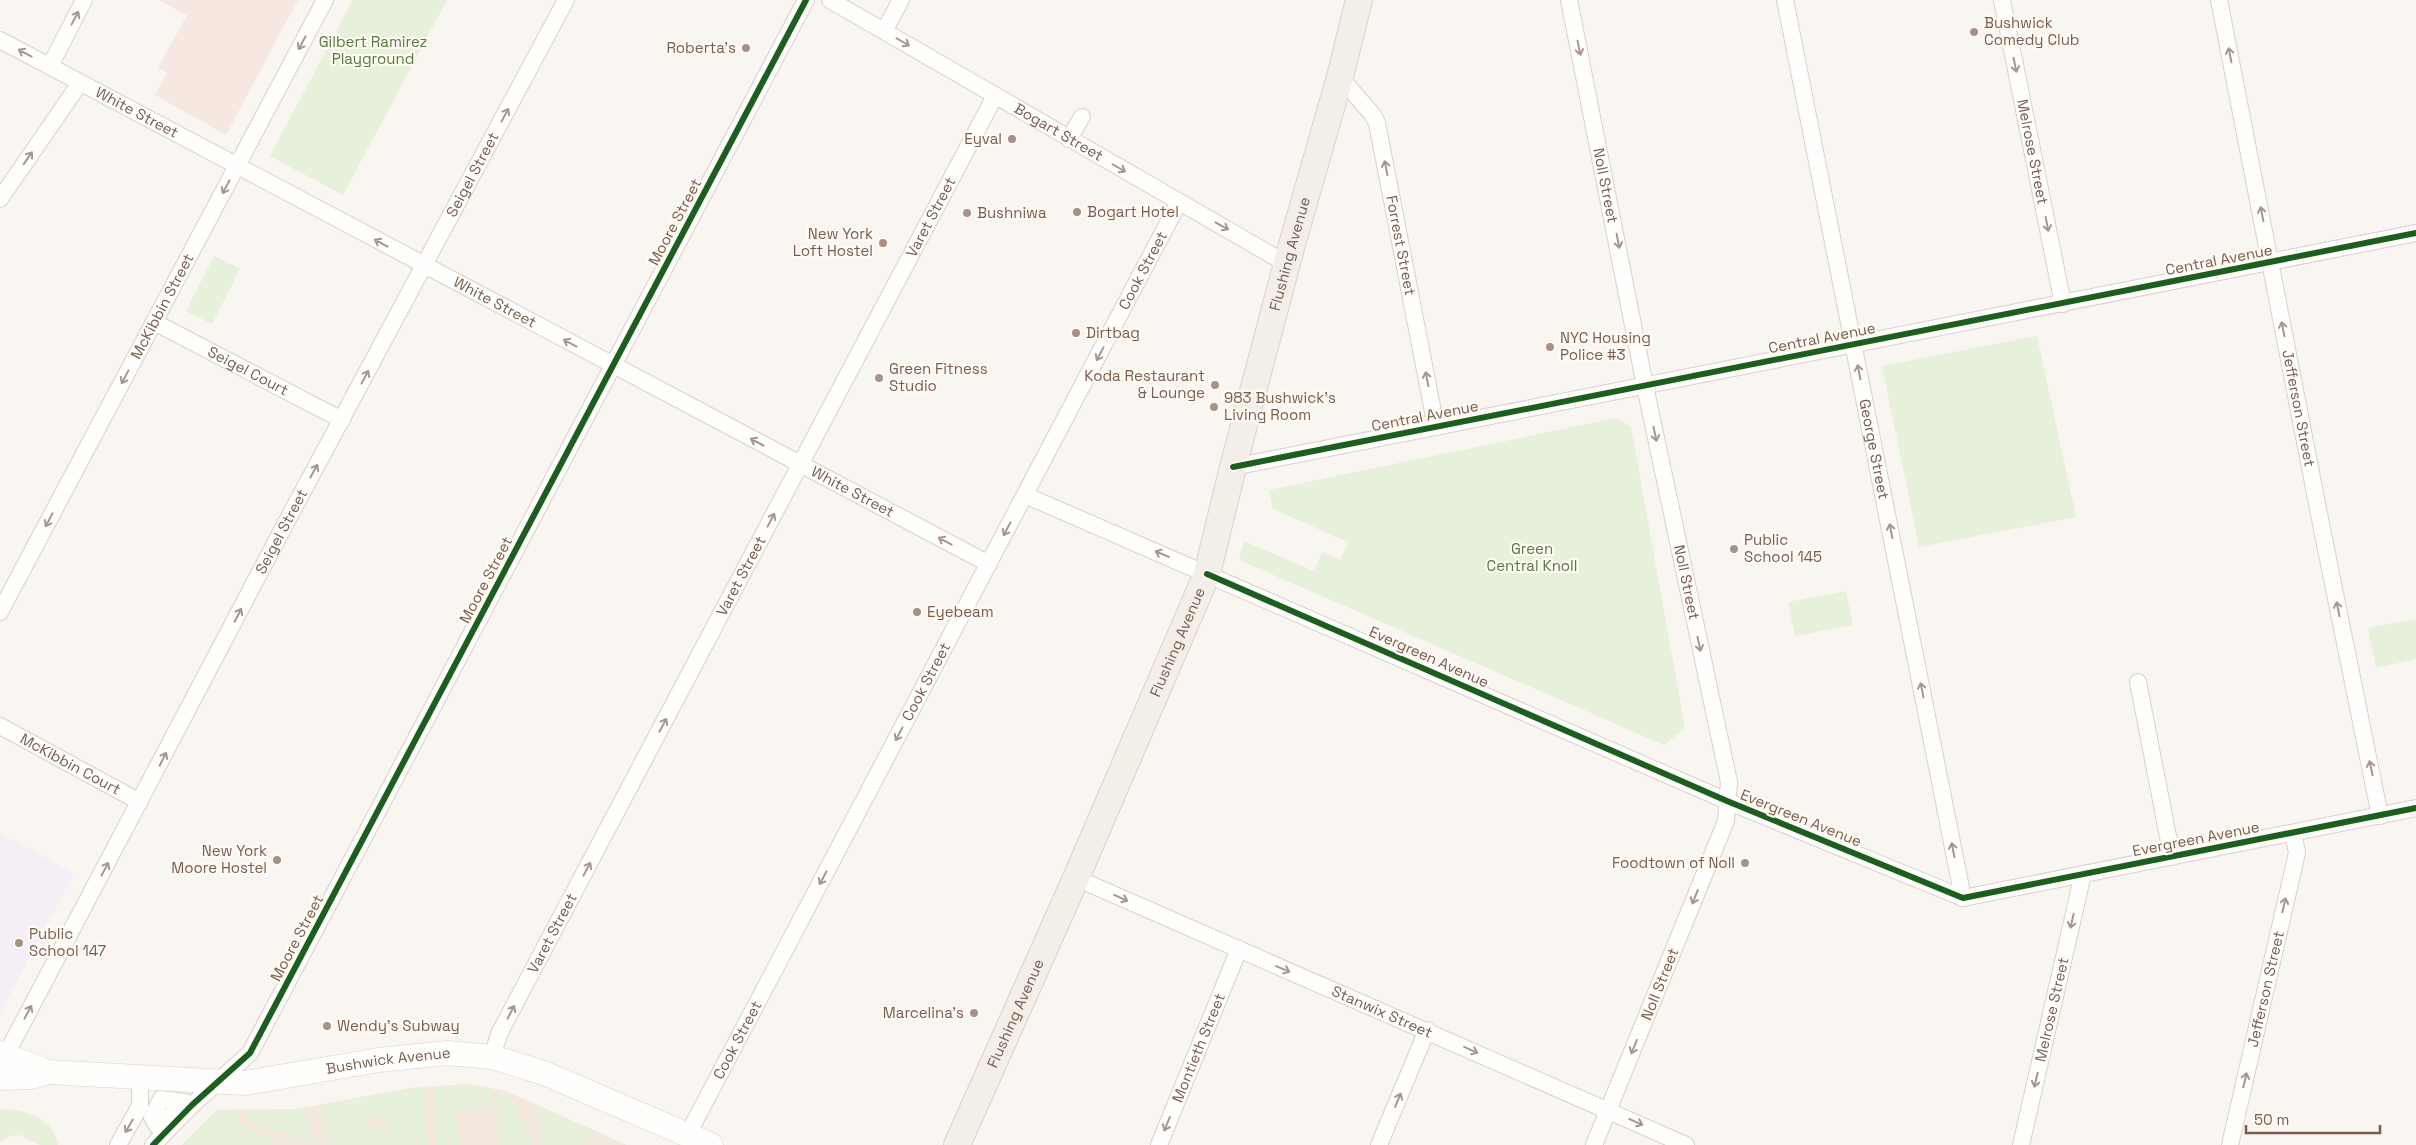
<svg xmlns="http://www.w3.org/2000/svg" width="2416" height="1145" font-family="'Space Grotesk',sans-serif">
<rect width="100%" height="100%" fill="#f9f5f0"/>
<polygon fill="#f2e8de" points="468,1084 506,1091 627,1145 182,1145 217,1110 296,1109 410,1088"/>
<polygon fill="#f6e8e1" points="159,0 298,0 226,135 155,95 167,73 158,68 187,15"/>
<polygon fill="#f6eef6" points="0,833 74,873 0,1013"/>
<g fill="#e7f0db" fill-rule="evenodd">
<polygon points="353,0 447,0 343,195 270,156"/>
<polygon points="214,256 240,269 212,324 186,311"/>
<polygon points="2037,336 2076,517 1919,547 1882,366"/>
<polygon points="1616,418 1631,427 1685,728 1664,745 1239,560 1244,541 1314,571 1322,552 1340,560 1348,542 1273,509 1269,490"/>
<polygon points="1846,591 1853,625 1795,636 1788,602"/>
<polygon points="2416,619 2416,659 2376,668 2368,628"/>
<polygon points="468,1084 489,1088 492,1108 457,1110 459,1145 437,1145 434,1087"/>
<path d="M424,1087L427,1145H331L319,1116L324,1104ZM377,1115L385,1118L389,1126L365,1131C364,1122 369,1118 377,1115Z"/>
<polygon points="503,1092 516,1105 532,1145 499,1145 496,1095"/>
<polygon points="536,1105 602,1135 577,1145 542,1145"/>
<polygon points="303,1108 316,1145 248,1121 251,1113"/>
<path d="M4,1109C28,1111 53,1118 58,1145C53,1145 46,1145 41,1145C22,1141 22,1126 0,1143V1110Z"/>
<polygon points="215,1112 240,1112 237,1124 271,1139 273,1145 182,1145"/>
</g>
<g fill="none" stroke-linecap="round" stroke-linejoin="round">
<g stroke="#d7d1cb" stroke-width="18">
<g id="street">
<path id="s1" d="M830,0L1287,264"/>
<path id="s2" d="M1569,0L1645,386L1729,782L1726,821L1594,1145"/>
<path id="s3" d="M1785,0L1963,898"/>
<path id="s4" d="M2002,0L2063,304"/>
<path id="s5" d="M2219,0L2322,529L2380,816"/>
<polyline points="884,31 901,0"/>
<path id="s6" d="M0,40L989,564"/>
<polyline points="50,66 84,0"/>
<path id="s7" d="M1340,77L1372,114L1377,123L1436,427"/>
<polyline points="1069,139 1082,117"/>
<polyline points="0,199 80,83"/>
<path id="s8" d="M154,322L342,420"/>
<polyline points="1233,467 2416,233"/>
<polyline points="1025,495 1727,801 1963,898 2416,808"/>
<path id="s9" d="M0,612L325,0"/>
<polyline points="2138,682 2172,857"/>
<path id="s10" d="M0,726L140,802"/>
<path id="s11" d="M1076,878L1686,1145"/>
<path id="s12" d="M492,1057L499,1034L995,96"/>
<path id="s13" d="M0,1066L280,534L566,0"/>
<polygon points="161,1099 185,1102 158,1127 152,1117"/>
<path id="s14" d="M688,1134L1179,202"/>
<polyline points="118,1145 140,1106 140,1077"/>
<polyline points="153,1145 192,1105 250,1053 806,0"/>
<path id="s15" d="M1159,1145L1239,949"/>
<polyline points="1379,1145 1427,1030"/>
<path id="s16" d="M2021,1145L2083,874"/>
<path id="s17" d="M2230,1145L2297,853L2293,833"/>
</g>
</g>
<g stroke="#d9d2cb" stroke-width="25">
<g id="secondary">
<path id="s18" d="M0,1053L48,1072L245,1083L379,1060L447,1053L492,1057L544,1073L711,1145"/>
<polyline points="0,1078 31,1077 48,1072"/>
</g>
</g>
<g stroke="#dad1cc" stroke-width="28">
<g id="primary">
<path id="s19" d="M957,1145L1076,878L1207,574L1233,467L1291,248L1340,77L1359,0"/>
</g>
</g>
<use href="#street" stroke="#fefefd" stroke-width="16"/>
<use href="#secondary" stroke="#fefefd" stroke-width="24"/>
<use href="#primary" stroke="#f3eee8" stroke-width="26"/>
<g stroke="#fffaf3" stroke-width="9">
<g id="cycleway">
<polyline points="1233,467 2416,233"/>
<polyline points="1207,574 1727,801 1963,898 2416,808"/>
<polyline points="153,1145 192,1105 250,1053 806,0"/>
</g>
</g>
<use href="#cycleway" stroke="#1b5e20" stroke-width="6"/>
</g>
<defs><path id="oneway-shaft" d="M-6 0H5M1.5-3L5.5 0L1.5 3" fill="none" stroke-width="1.6" stroke-linecap="round" stroke-linejoin="round" transform="scale(1.25)"/></defs>
<g stroke="#a8958b">
<use href="#oneway-shaft" transform="translate(75 18) rotate(-62)"/>
<use href="#oneway-shaft" transform="translate(903 42) rotate(30)"/>
<use href="#oneway-shaft" transform="translate(302 43) rotate(118)"/>
<use href="#oneway-shaft" transform="translate(1579 48) rotate(79)"/>
<use href="#oneway-shaft" transform="translate(25 53) rotate(-152)"/>
<use href="#oneway-shaft" transform="translate(2230 55) rotate(-101)"/>
<use href="#oneway-shaft" transform="translate(2015 65) rotate(79)"/>
<use href="#oneway-shaft" transform="translate(505 115) rotate(-62)"/>
<use href="#oneway-shaft" transform="translate(28 158) rotate(-55)"/>
<use href="#oneway-shaft" transform="translate(1119 168) rotate(30)"/>
<use href="#oneway-shaft" transform="translate(1386 168) rotate(-101)"/>
<use href="#oneway-shaft" transform="translate(226 187) rotate(118)"/>
<use href="#oneway-shaft" transform="translate(2262 214) rotate(-101)"/>
<use href="#oneway-shaft" transform="translate(2047 224) rotate(79)"/>
<use href="#oneway-shaft" transform="translate(1222 226) rotate(29)"/>
<use href="#oneway-shaft" transform="translate(1618 241) rotate(79)"/>
<use href="#oneway-shaft" transform="translate(381 243) rotate(-152)"/>
<use href="#oneway-shaft" transform="translate(2283 329) rotate(-101)"/>
<use href="#oneway-shaft" transform="translate(570 343) rotate(-152)"/>
<use href="#oneway-shaft" transform="translate(1100 354) rotate(118)"/>
<use href="#oneway-shaft" transform="translate(1859 372) rotate(-101)"/>
<use href="#oneway-shaft" transform="translate(125 377) rotate(118)"/>
<use href="#oneway-shaft" transform="translate(365 377) rotate(-62)"/>
<use href="#oneway-shaft" transform="translate(1427 379) rotate(-101)"/>
<use href="#oneway-shaft" transform="translate(1655 434) rotate(78)"/>
<use href="#oneway-shaft" transform="translate(757 442) rotate(-152)"/>
<use href="#oneway-shaft" transform="translate(314 471) rotate(-61)"/>
<use href="#oneway-shaft" transform="translate(49 520) rotate(118)"/>
<use href="#oneway-shaft" transform="translate(771 520) rotate(-62)"/>
<use href="#oneway-shaft" transform="translate(1007 529) rotate(118)"/>
<use href="#oneway-shaft" transform="translate(1891 531) rotate(-101)"/>
<use href="#oneway-shaft" transform="translate(945 541) rotate(-152)"/>
<use href="#oneway-shaft" transform="translate(1162 554) rotate(-157)"/>
<use href="#oneway-shaft" transform="translate(2338 609) rotate(-102)"/>
<use href="#oneway-shaft" transform="translate(238 615) rotate(-63)"/>
<use href="#oneway-shaft" transform="translate(1699 644) rotate(78)"/>
<use href="#oneway-shaft" transform="translate(1922 690) rotate(-101)"/>
<use href="#oneway-shaft" transform="translate(663 725) rotate(-62)"/>
<use href="#oneway-shaft" transform="translate(899 734) rotate(118)"/>
<use href="#oneway-shaft" transform="translate(163 759) rotate(-63)"/>
<use href="#oneway-shaft" transform="translate(2371 768) rotate(-102)"/>
<use href="#oneway-shaft" transform="translate(1953 850) rotate(-101)"/>
<use href="#oneway-shaft" transform="translate(105 869) rotate(-62)"/>
<use href="#oneway-shaft" transform="translate(587 869) rotate(-62)"/>
<use href="#oneway-shaft" transform="translate(823 878) rotate(118)"/>
<use href="#oneway-shaft" transform="translate(1695 897) rotate(112)"/>
<use href="#oneway-shaft" transform="translate(1121 898) rotate(24)"/>
<use href="#oneway-shaft" transform="translate(2284 905) rotate(-77)"/>
<use href="#oneway-shaft" transform="translate(2072 921) rotate(103)"/>
<use href="#oneway-shaft" transform="translate(1283 969) rotate(23)"/>
<use href="#oneway-shaft" transform="translate(28 1012) rotate(-62)"/>
<use href="#oneway-shaft" transform="translate(511 1012) rotate(-62)"/>
<use href="#oneway-shaft" transform="translate(1634 1047) rotate(112)"/>
<use href="#oneway-shaft" transform="translate(1471 1050) rotate(24)"/>
<use href="#oneway-shaft" transform="translate(2036 1080) rotate(103)"/>
<use href="#oneway-shaft" transform="translate(2245 1080) rotate(-77)"/>
<use href="#oneway-shaft" transform="translate(1398 1100) rotate(-68)"/>
<use href="#oneway-shaft" transform="translate(1636 1122) rotate(24)"/>
<use href="#oneway-shaft" transform="translate(1167 1124) rotate(112)"/>
<use href="#oneway-shaft" transform="translate(129 1126) rotate(120)"/>
</g>
<g fill="#a69286" stroke="#fffaf3" stroke-width="2">
<circle cx="1974" cy="32" r="5"/>
<circle cx="746" cy="48" r="5"/>
<circle cx="1012" cy="139" r="5"/>
<circle cx="1077" cy="212" r="5"/>
<circle cx="967" cy="213" r="5"/>
<circle cx="883" cy="243" r="5"/>
<circle cx="1076" cy="333" r="5"/>
<circle cx="1550" cy="347" r="5"/>
<circle cx="879" cy="378" r="5"/>
<circle cx="1215" cy="385" r="5"/>
<circle cx="1214" cy="407" r="5"/>
<circle cx="1734" cy="549" r="5"/>
<circle cx="917" cy="612" r="5"/>
<circle cx="277" cy="860" r="5"/>
<circle cx="1745" cy="863" r="5"/>
<circle cx="19" cy="943" r="5"/>
<circle cx="974" cy="1013" r="5"/>
<circle cx="327" cy="1026" r="5"/>
</g>
<g text-anchor="middle" stroke-width="4.5" stroke-linejoin="round" paint-order="stroke">
<g font-size="15" fill="#7a5c4d" stroke="#fffaf3" text-anchor="start">
<text x="1984" y="28">Bushwick<tspan x="1984" dy="17">Comedy Club</tspan></text>
<text x="736" y="53" text-anchor="end">Roberta's</text>
<text x="1002" y="144" text-anchor="end">Eyval</text>
<text x="1087" y="217">Bogart Hotel</text>
<text x="977" y="218">Bushniwa</text>
<text x="873" y="239" text-anchor="end">New York<tspan x="873" dy="17">Loft Hostel</tspan></text>
<text x="1086" y="338">Dirtbag</text>
<text x="1560" y="343">NYC Housing<tspan x="1560" dy="17">Police #3</tspan></text>
<text x="889" y="374">Green Fitness<tspan x="889" dy="17">Studio</tspan></text>
<text x="1205" y="381" text-anchor="end">Koda Restaurant<tspan x="1205" dy="17">&amp; Lounge</tspan></text>
<text x="1224" y="403">983 Bushwick's<tspan x="1224" dy="17">Living Room</tspan></text>
<text x="1744" y="545">Public<tspan x="1744" dy="17">School 145</tspan></text>
<text x="927" y="617">Eyebeam</text>
<text x="267" y="856" text-anchor="end">New York<tspan x="267" dy="17">Moore Hostel</tspan></text>
<text x="1735" y="868" text-anchor="end">Foodtown of Noll</text>
<text x="29" y="939">Public<tspan x="29" dy="17">School 147</tspan></text>
<text x="964" y="1018" text-anchor="end">Marcelina's</text>
<text x="337" y="1031">Wendy's Subway</text>
</g>
<g font-size="15" fill="#537a41" stroke="#fffaf3">
<text x="373" y="47">Gilbert Ramirez<tspan x="373" dy="17">Playground</tspan></text>
<text x="1532" y="554">Green<tspan x="1532" dy="17">Central Knoll</tspan></text>
</g>
<g font-size="15" fill="#7a5c4d" stroke="#fffaf3">
<text dy="5" stroke="none"><textPath href="#s6" startOffset="155">White Street</textPath></text>
<text dy="5" stroke="none"><textPath href="#s1" startOffset="264">Bogart Street</textPath></text>
<text dy="5" stroke="none"><textPath href="#s4" startOffset="155">Melrose Street</textPath></text>
<text dy="5" stroke="none"><textPath href="#s13" startOffset="1009">Seigel Street</textPath></text>
<text dy="5" stroke="none"><textPath href="#s2" startOffset="189">Noll Street</textPath></text>
<text dy="5" stroke="none"><textPath href="#s12" startOffset="948">Varet Street</textPath></text>
<text transform="translate(675 222) rotate(-62)" y="5">Moore Street</text>
<text dy="5" stroke="none"><textPath href="#s7" startOffset="184">Forrest Street</textPath></text>
<text dy="5" stroke="none"><textPath href="#s19" startOffset="954">Flushing Avenue</textPath></text>
<text transform="translate(2219 260) rotate(-11)" y="5">Central Avenue</text>
<text dy="5" stroke="none"><textPath href="#s14" startOffset="976">Cook Street</textPath></text>
<text dy="5" stroke="none"><textPath href="#s6" startOffset="560">White Street</textPath></text>
<text dy="5" stroke="none"><textPath href="#s9" startOffset="346">McKibbin Street</textPath></text>
<text transform="translate(1822 338) rotate(-11)" y="5">Central Avenue</text>
<text dy="5" stroke="none"><textPath href="#s8" startOffset="106">Seigel Court</textPath></text>
<text dy="5" stroke="none"><textPath href="#s5" startOffset="416">Jefferson Street</textPath></text>
<text transform="translate(1425 416) rotate(-11)" y="5">Central Avenue</text>
<text dy="5" stroke="none"><textPath href="#s3" startOffset="458">George Street</textPath></text>
<text dy="5" stroke="none"><textPath href="#s6" startOffset="965">White Street</textPath></text>
<text dy="5" stroke="none"><textPath href="#s13" startOffset="604">Seigel Street</textPath></text>
<text dy="5" stroke="none"><textPath href="#s12" startOffset="542">Varet Street</textPath></text>
<text transform="translate(486 580) rotate(-62)" y="5">Moore Street</text>
<text dy="5" stroke="none"><textPath href="#s2" startOffset="594">Noll Street</textPath></text>
<text dy="5" stroke="none"><textPath href="#s19" startOffset="549">Flushing Avenue</textPath></text>
<text transform="translate(1429 657) rotate(24)" y="5">Evergreen Avenue</text>
<text dy="5" stroke="none"><textPath href="#s14" startOffset="511">Cook Street</textPath></text>
<text dy="5" stroke="none"><textPath href="#s10" startOffset="80">McKibbin Court</textPath></text>
<text transform="translate(1801 818) rotate(22)" y="5">Evergreen Avenue</text>
<text transform="translate(2196 839) rotate(-11)" y="5">Evergreen Avenue</text>
<text dy="5" stroke="none"><textPath href="#s12" startOffset="138">Varet Street</textPath></text>
<text transform="translate(297 938) rotate(-62)" y="5">Moore Street</text>
<text transform="translate(1660 984) rotate(-68)" y="5">Noll Street</text>
<text dy="5" stroke="none"><textPath href="#s17" startOffset="160">Jefferson Street</textPath></text>
<text dy="5" stroke="none"><textPath href="#s16" startOffset="139">Melrose Street</textPath></text>
<text dy="5" stroke="none"><textPath href="#s11" startOffset="334">Stanwix Street</textPath></text>
<text dy="5" stroke="none"><textPath href="#s19" startOffset="144">Flushing Avenue</textPath></text>
<text dy="5" stroke="none"><textPath href="#s14" startOffset="106">Cook Street</textPath></text>
<text dy="5" stroke="none"><textPath href="#s15" startOffset="105">Montieth Street</textPath></text>
<text dy="5" stroke="none"><textPath href="#s18" startOffset="394">Bushwick Avenue</textPath></text>
</g>
</g>
<path d="M2246 1125v8h134v-8" fill="none" stroke="#7a5c4d" stroke-width="2.5"/>
<text x="2254" y="1125" font-size="15" fill="#7a5c4d" stroke="#fffaf3" stroke-width="4" paint-order="stroke">50 m</text>
</svg>
